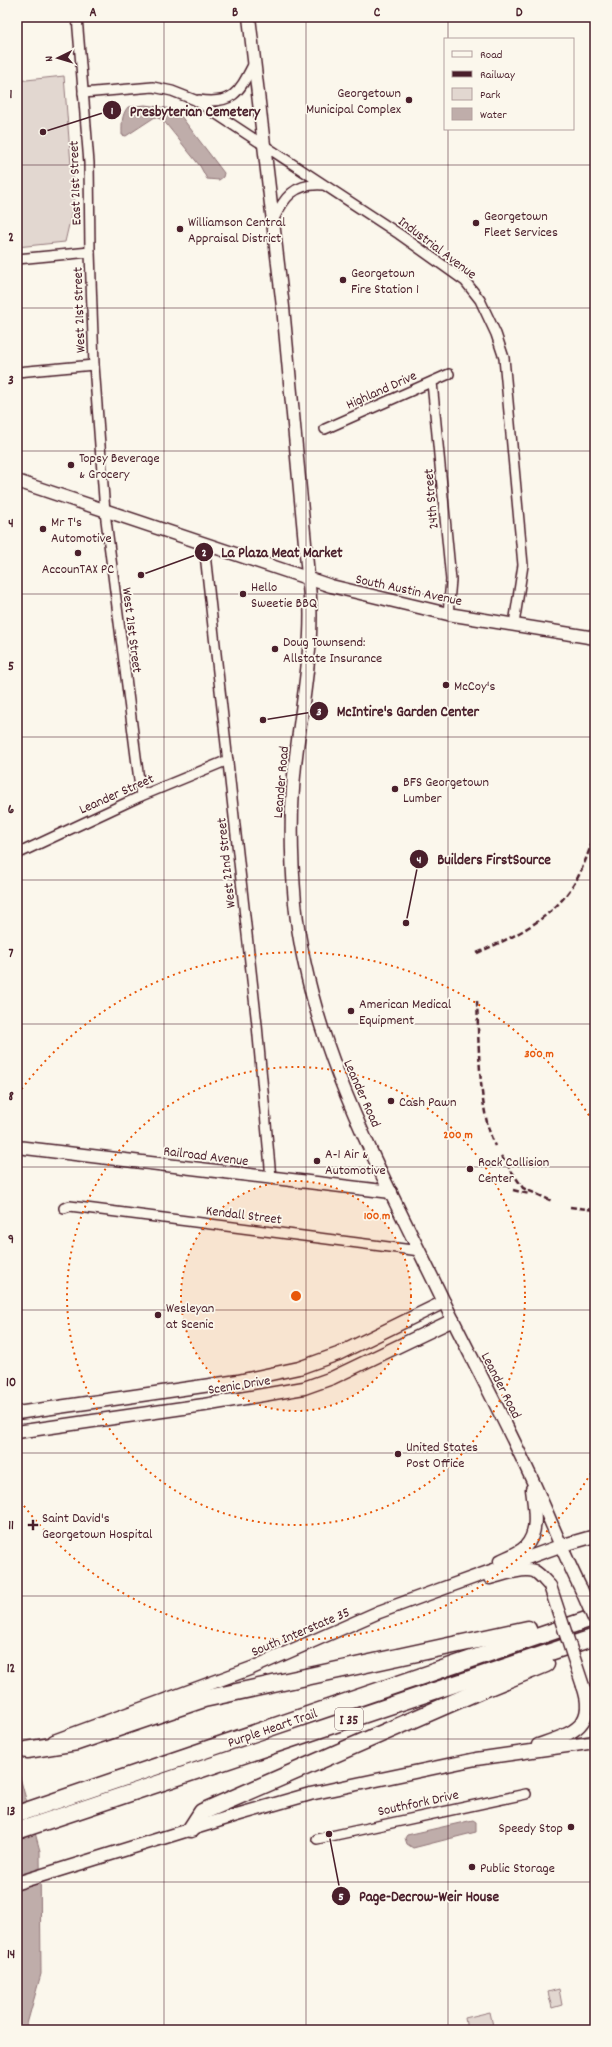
<svg xmlns="http://www.w3.org/2000/svg" width="612" height="2047" font-family="Dekko,sans-serif">
<rect width="100%" height="100%" fill="#fbf7ec"/>
<filter id="ink" filterUnits="userSpaceOnUse"><feTurbulence type="fractalNoise" baseFrequency=".025" numOctaves="2"/><feDisplacementMap in="SourceGraphic" scale="8" xChannelSelector="R" yChannelSelector="G"/><feConvolveMatrix kernelMatrix="1 2 1 2 8 2 1 2 1" color-interpolation-filters="sRGB"/></filter>
<g filter="url(#ink)">
<g fill="#e2d7d0" stroke="#967b7e">
<polygon points="64,76 74,203 65,242 17,247 17,81"/>
<polygon points="559,1989 562,2005 552,2008 548,1992"/>
<polygon points="490,2012 493,2026 467,2030 465,2018"/>
</g>
<g fill="#bfadaa" stroke="#907477">
<path d="M145,105L166,108L177,111L224,173L223,177L219,180L207,179L200,166L163,120L155,117L126,136L122,135C122,125 121,115 128,107Z"/>
<polygon points="17,1766 40,1851 41,1974 27,2024 24,2030 17,2030"/>
<polygon points="473,1820 476,1822 476,1832 413,1848 407,1844 405,1838 407,1835"/>
</g>
<g fill="none" stroke-linecap="round" stroke-linejoin="round">
<g stroke="#4a1f2b" stroke-width="12">
<g id="street">
<polyline points="77,17 89,163 90,252 94,365 105,512 141,796"/>
<polyline points="83,93 153,87 172,91 195,100 399,234 465,281 480,300 496,334 504,358 523,565 514,624"/>
<path d="M199,100C233,105 239,92 253,65"/>
<path d="M273,221C284,197 294,183 323,185"/>
<polyline points="17,259 90,252"/>
<polyline points="17,372 94,365"/>
<polyline points="432,382 451,580 448,614"/>
<polyline points="325,429 449,374"/>
<polyline points="204,545 257,1025 271,1178"/>
<polyline points="17,854 141,796 228,760"/>
<polyline points="64,1208 70,1206 420,1251"/>
<polyline points="317,1839 526,1794"/>
</g>
</g>
<g stroke="#4a1f2b" stroke-width="15">
<g id="secondary">
<path d="M249,17L283,307L310,597C313,653 301,709 295,765C290,811 291,857 295,903C309,1046 383,1174 444,1302C472,1359 502,1415 529,1473C547,1511 562,1551 581,1589"/>
<polyline points="17,481 331,586 448,614 595,638"/>
<polyline points="17,1147 391,1192"/>
<polyline points="17,1413 238,1381 299,1368 338,1354 444,1302"/>
<polyline points="17,1432 204,1405 304,1388 332,1378 453,1320"/>
<path d="M500,1561C508,1557 519,1553 525,1547C540,1532 534,1507 532,1489"/>
<path d="M490,1578C502,1575 522,1567 534,1571C540,1574 545,1581 550,1586"/>
<polyline points="54,1741 252,1668 379,1612 447,1587 560,1546 595,1536"/>
<path d="M538,1745C570,1734 598,1727 583,1686"/>
<polyline points="17,1883 240,1814 310,1794 476,1759 595,1742"/>
</g>
</g>
<g stroke="#4a1f2b" stroke-width="19">
<g id="highway">
<polyline points="27,1750 77,1742 204,1699 528,1629"/>
<polyline points="17,1814 595,1617"/>
<polyline points="191,1829 202,1812 479,1691 546,1664"/>
<polyline points="17,1831 595,1637"/>
</g>
</g>
<use href="#street" stroke="#fbf7ec" stroke-width="9"/>
<use href="#secondary" stroke="#fbf7ec" stroke-width="12"/>
<use href="#highway" stroke="#fbf7ec" stroke-width="16"/>
<g stroke="#4a1f2b" stroke-width="2.5" stroke-dasharray="6 3" stroke-linecap="butt">
<path d="M477,953C516,936 557,917 578,877C585,863 590,848 595,834"/>
<path d="M477,1001C479,1041 478,1111 495,1146"/>
<polyline points="501,1156 523,1188 552,1201"/>
<polyline points="513,1190 529,1194"/>
<polyline points="570,1207 595,1210"/>
</g>
<g stroke="#4a1f2b" stroke-width="15" stroke-linecap="butt">
<g id="secondary-bridge">
<polyline points="550,1586 583,1686"/>
<polyline points="581,1589 595,1621"/>
</g>
</g>
<use href="#secondary-bridge" stroke="#fbf7ec" stroke-width="12"/>
</g>
</g>
<path fill="none" stroke="#4a1f2b" stroke-width="1" stroke-opacity="0.55" d="M164,17V2030M306,17V2030M448,17V39M448,129V2030M17,165H595M17,308H595M17,451H595M17,594H595M17,737H595M17,880H595M17,1024H595M17,1167H595M17,1310H595M17,1453H595M17,1596H595M17,1739H595M17,1882H595"/>
<circle cx="296" cy="1296" r="115" fill="#e8590c" fill-opacity=".12"/>
<g fill="none" stroke="#e8590c" stroke-width="2" stroke-dasharray="2 4">
<circle cx="296" cy="1296" r="115"/>
<circle cx="296" cy="1296" r="229"/>
<path d="M594 1468A344 344 0 0 1 18 1498M18 1094A344 344 0 0 1 594 1124"/>
</g>
<g fill="#4a1f2b" stroke="#fbf7ec" stroke-width="1.5">
<circle cx="409" cy="100" r="4"/>
<circle cx="476" cy="223" r="4"/>
<circle cx="180" cy="229" r="4"/>
<circle cx="343" cy="280" r="4"/>
<circle cx="71" cy="465" r="4"/>
<circle cx="43" cy="529" r="4"/>
<circle cx="78" cy="553" r="4"/>
<circle cx="243" cy="594" r="4"/>
<circle cx="275" cy="649" r="4"/>
<circle cx="446" cy="685" r="4"/>
<circle cx="395" cy="789" r="4"/>
<circle cx="351" cy="1011" r="4"/>
<circle cx="391" cy="1101" r="4"/>
<circle cx="317" cy="1161" r="4"/>
<circle cx="470" cy="1169" r="4"/>
<circle cx="158" cy="1315" r="4"/>
<circle cx="398" cy="1454" r="4"/>
<path d="M31 1519h4v4h4v4h-4v4h-4v-4h-4v-4h4z"/>
<circle cx="571" cy="1827" r="4"/>
<circle cx="472" cy="1867" r="4"/>
</g>
<g text-anchor="middle" stroke-width="3.5" stroke-linejoin="round" paint-order="stroke">
<rect fill="#fbf7ec" stroke="#7f6065" stroke-width="1" x="335" y="1708" width="28" height="22" rx="3"/>
<g font-size="13" font-weight="bold" fill="#4a1f2b">
<text x="349" y="1724">I 35</text>
</g>
<g font-size="14" fill="#4a1f2b" stroke="#fbf7ec" text-anchor="start">
<text x="401" y="97" text-anchor="end">Georgetown<tspan x="401" dy="16">Municipal Complex</tspan></text>
<text x="484" y="220">Georgetown<tspan x="484" dy="16">Fleet Services</tspan></text>
<text x="188" y="226">Williamson Central<tspan x="188" dy="16">Appraisal District</tspan></text>
<text x="351" y="277">Georgetown<tspan x="351" dy="16">Fire Station 1</tspan></text>
<text x="79" y="462">Topsy Beverage<tspan x="79" dy="16">&amp; Grocery</tspan></text>
<text x="51" y="526">Mr T's<tspan x="51" dy="16">Automotive</tspan></text>
<text x="78" y="573" text-anchor="middle">AccounTAX PC</text>
<text x="251" y="591">Hello<tspan x="251" dy="16">Sweetie BBQ</tspan></text>
<text x="283" y="646">Doug Townsend:<tspan x="283" dy="16">Allstate Insurance</tspan></text>
<text x="454" y="690">McCoy's</text>
<text x="403" y="786">BFS Georgetown<tspan x="403" dy="16">Lumber</tspan></text>
<text x="359" y="1008">American Medical<tspan x="359" dy="16">Equipment</tspan></text>
<text x="399" y="1106">Cash Pawn</text>
<text x="325" y="1158">A-1 Air &amp;<tspan x="325" dy="16">Automotive</tspan></text>
<text x="478" y="1166">Rock Collision<tspan x="478" dy="16">Center</tspan></text>
<text x="166" y="1312">Wesleyan<tspan x="166" dy="16">at Scenic</tspan></text>
<text x="406" y="1451">United States<tspan x="406" dy="16">Post Office</tspan></text>
<text x="42" y="1522">Saint David's<tspan x="42" dy="16">Georgetown Hospital</tspan></text>
<text x="563" y="1832" text-anchor="end">Speedy Stop</text>
<text x="480" y="1872">Public Storage</text>
</g>
<g font-size="14" fill="#4a1f2b" stroke="#fbf7ec">
<text transform="translate(74 183) rotate(-92)" y="5">East 21st Street</text>
<text transform="translate(438 247) rotate(37)" y="5">Industrial Avenue</text>
<text transform="translate(78 310) rotate(-92)" y="5">West 21st Street</text>
<text transform="translate(381 389) rotate(-24)" y="5">Highland Drive</text>
<text transform="translate(430 499) rotate(-95)" y="5">24th Street</text>
<text transform="translate(409 589) rotate(12)" y="5">South Austin Avenue</text>
<text transform="translate(133 630) rotate(83)" y="5">West 21st Street</text>
<text transform="translate(280 782) rotate(-85)" y="5">Leander Road</text>
<text transform="translate(116 793) rotate(-24)" y="5">Leander Street</text>
<text transform="translate(225 863) rotate(-96)" y="5">West 22nd Street</text>
<text transform="translate(363 1093) rotate(66)" y="5">Leander Road</text>
<text transform="translate(206 1155) rotate(7)" y="5">Railroad Avenue</text>
<text transform="translate(244 1214) rotate(7)" y="5">Kendall Street</text>
<text transform="translate(239 1384) rotate(-9)" y="5">Scenic Drive</text>
<text transform="translate(502 1385) rotate(63)" y="5">Leander Road</text>
<text transform="translate(300 1631) rotate(-23)" y="5">South Interstate 35</text>
<text transform="translate(272 1727) rotate(-19)" y="5">Purple Heart Trail</text>
<text transform="translate(418 1802) rotate(-12)" y="5">Southfork Drive</text>
</g>
</g>
<circle cx="296" cy="1296" r="6" fill="#e8590c" stroke="#fbf7ec" stroke-width="2"/>
<g font-size="12" text-anchor="middle" font-weight="bold" fill="#e8590c" stroke="#fbf7ec" stroke-width="3.5" stroke-linejoin="round" paint-order="stroke">
<text x="539" y="1057">300 m</text>
<text x="458" y="1138">200 m</text>
<text x="377" y="1219">100 m</text>
</g>
<path fill="none" stroke="#4a1f2b" stroke-width="1.5" d="M43 132L112 110M141 575L204 552M263 720L319 711M406 923L419 859M329 1834L341 1896"/>
<g fill="#4a1f2b" stroke="#fbf7ec" stroke-width="1.5">
<circle cx="43" cy="132" r="4"/>
<circle cx="141" cy="575" r="4"/>
<circle cx="263" cy="720" r="4"/>
<circle cx="406" cy="923" r="4"/>
<circle cx="329" cy="1834" r="4"/>
<circle cx="112" cy="110" r="10"/>
<circle cx="204" cy="552" r="10"/>
<circle cx="319" cy="711" r="10"/>
<circle cx="419" cy="859" r="10"/>
<circle cx="341" cy="1896" r="10"/>
</g>
<g font-size="12" text-anchor="middle" font-weight="bold" fill="#fff">
<text x="112" y="114">1</text>
<text x="204" y="556">2</text>
<text x="319" y="715">3</text>
<text x="419" y="863">4</text>
<text x="341" y="1900">5</text>
</g>
<g font-size="15" text-anchor="middle" font-weight="bold" fill="#4a1f2b" stroke="#fbf7ec" stroke-width="3.5" stroke-linejoin="round" paint-order="stroke">
<text x="195" y="116">Presbyterian Cemetery</text>
<text x="282" y="557">La Plaza Meat Market</text>
<text x="408" y="716">McIntire's Garden Center</text>
<text x="494" y="864">Builders FirstSource</text>
<text x="429" y="1901">Page-Decrow-Weir House</text>
</g>
<rect width="612" height="2047" fill="none" stroke="#fbf7ec" stroke-width="44"/>
<rect x="444" y="38" width="130" height="92" fill="#fbf7ec" stroke="#b4a19f"/>
<rect x="452" y="51" width="20" height="6" fill="#fbf7ec" stroke="#b4a19f"/>
<text x="480" y="58" font-size="12" fill="#4a1f2b">Road</text>
<rect x="452" y="71" width="20" height="6" fill="#4a1f2b" stroke="#b4a19f"/>
<text x="480" y="78" font-size="12" fill="#4a1f2b">Railway</text>
<rect x="452" y="88" width="20" height="12" fill="#e2d7d0" stroke="#b4a19f"/>
<text x="480" y="98" font-size="12" fill="#4a1f2b">Park</text>
<rect x="452" y="108" width="20" height="12" fill="#bfadaa" stroke="#b4a19f"/>
<text x="480" y="118" font-size="12" fill="#4a1f2b">Water</text>
<g transform="translate(58 58) rotate(265)" stroke="#fbf7ec" stroke-width="3" paint-order="stroke">
<path d="M0-3L7 15L0 10L-7 15Z" fill="#4a1f2b"/>
<text y="-6" font-size="11" font-weight="bold" text-anchor="middle" fill="#4a1f2b">N</text>
</g>
<rect x="22" y="22" width="568" height="2003" fill="none" stroke="#4a1f2b" stroke-width="1.5"/>
<g font-size="13" text-anchor="middle" font-weight="bold" fill="#4a1f2b">
<text x="93" y="16">A</text>
<text x="235" y="16">B</text>
<text x="377" y="16">C</text>
<text x="519" y="16">D</text>
<text x="11" y="98">1</text>
<text x="11" y="241">2</text>
<text x="11" y="384">3</text>
<text x="11" y="527">4</text>
<text x="11" y="670">5</text>
<text x="11" y="813">6</text>
<text x="11" y="957">7</text>
<text x="11" y="1100">8</text>
<text x="11" y="1243">9</text>
<text x="11" y="1386">10</text>
<text x="11" y="1529">11</text>
<text x="11" y="1672">12</text>
<text x="11" y="1815">13</text>
<text x="11" y="1958">14</text>
</g>
</svg>
